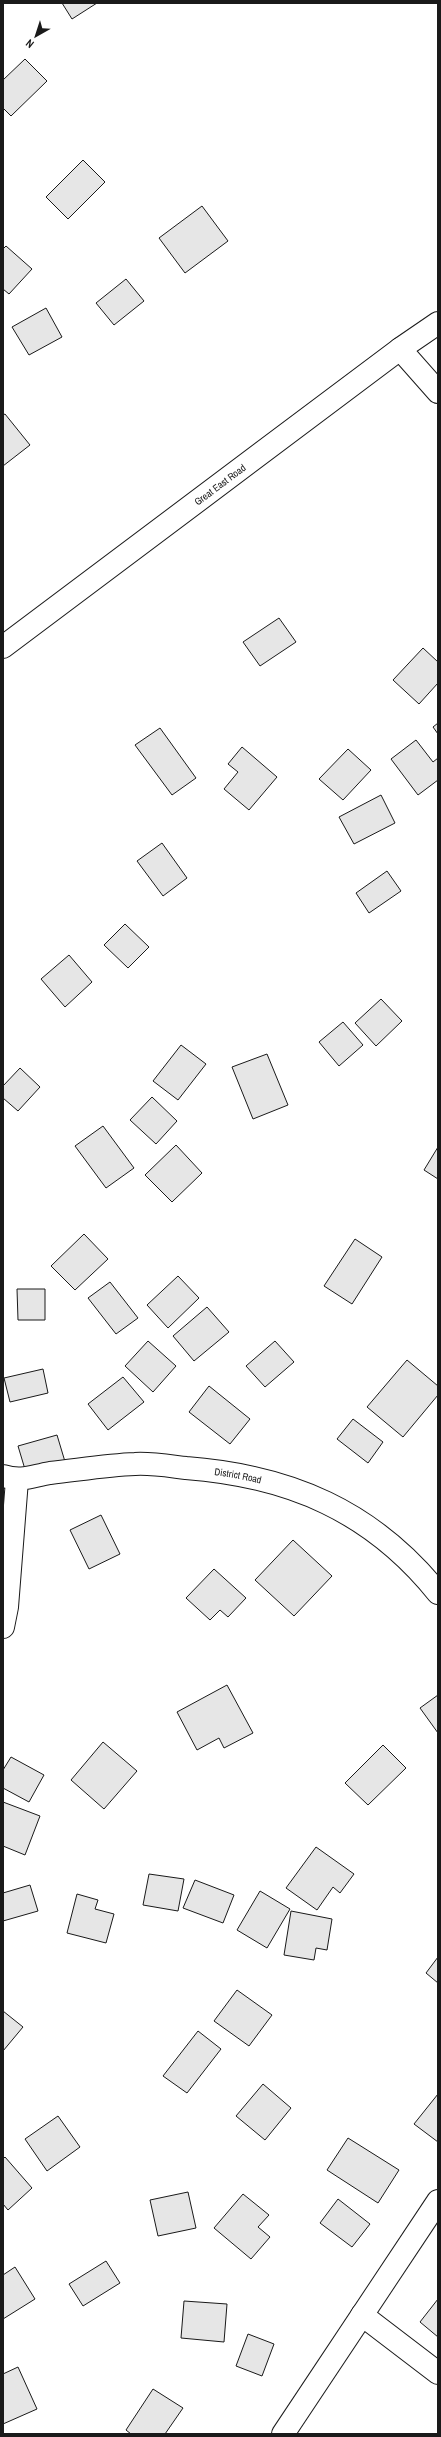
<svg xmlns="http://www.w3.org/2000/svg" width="441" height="2437" font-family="'Archivo Narrow',sans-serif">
<rect width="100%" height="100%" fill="#fff"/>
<g fill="#e6e6e6" stroke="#1a1a1a">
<polygon points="62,3 97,3 72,19"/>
<polygon points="25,59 47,81 11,116 3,108 3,80"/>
<polygon points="83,160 105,182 68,219 46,197"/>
<polygon points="202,206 228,241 185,273 159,238"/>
<polygon points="6,246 32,269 9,294 3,289 3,249"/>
<polygon points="126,279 144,301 114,325 96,303"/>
<polygon points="46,308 62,337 29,355 12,327"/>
<polygon points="5,414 30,445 3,466 3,415"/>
<polygon points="279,618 296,642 260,666 243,642"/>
<polygon points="423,648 438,662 438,683 419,704 393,680"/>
<polygon points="438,723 438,734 433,727"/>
<polygon points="160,728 196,778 172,795 135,745"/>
<polygon points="416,740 433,762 438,758 438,780 418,795 391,759"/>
<polygon points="242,747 277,777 249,810 224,789 238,772 228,764"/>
<polygon points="348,749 371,770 343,800 319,779"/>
<polygon points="381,795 395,823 354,844 339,817"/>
<polygon points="162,843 187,878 163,896 137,861"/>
<polygon points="387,871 401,891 369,913 356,893"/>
<polygon points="125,924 149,947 128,968 104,945"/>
<polygon points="69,955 92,982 65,1007 41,979"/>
<polygon points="381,999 402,1021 376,1046 355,1023"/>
<polygon points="343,1022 363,1045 339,1066 319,1042"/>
<polygon points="181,1045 206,1064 178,1100 153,1081"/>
<polygon points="267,1054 288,1105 253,1119 232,1067"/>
<polygon points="20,1068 40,1087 18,1111 3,1098 3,1086"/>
<polygon points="152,1097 177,1121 156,1144 130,1120"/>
<polygon points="103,1126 134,1168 106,1188 75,1146"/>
<polygon points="176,1145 202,1173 172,1202 145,1175"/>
<polygon points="438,1147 438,1179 424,1170"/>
<polygon points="84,1234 108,1259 75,1290 51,1266"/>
<polygon points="355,1239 382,1257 352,1304 324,1286"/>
<polygon points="178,1276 199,1298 168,1328 147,1305"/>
<polygon points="110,1282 138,1318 116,1334 88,1298"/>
<polygon points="17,1289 45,1289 45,1320 18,1320"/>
<polygon points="207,1307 229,1332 194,1361 173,1336"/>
<polygon points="148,1341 176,1366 153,1392 125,1366"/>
<polygon points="275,1341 294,1362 265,1387 246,1366"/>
<polygon points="407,1360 438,1386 438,1395 403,1437 367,1407"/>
<polygon points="43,1369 48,1393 10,1402 4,1378"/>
<polygon points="123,1377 144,1402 108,1430 88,1404"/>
<polygon points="209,1386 250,1419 230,1444 189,1412"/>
<polygon points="353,1419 383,1442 368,1463 337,1439"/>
<polygon points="57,1435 66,1465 27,1476 18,1446"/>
<polygon points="101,1515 120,1554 89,1569 70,1530"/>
<polygon points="293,1540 332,1576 294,1616 255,1580"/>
<polygon points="214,1569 246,1598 228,1617 220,1610 210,1620 186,1598"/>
<polygon points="227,1685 253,1733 224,1748 219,1738 197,1750 177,1712"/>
<polygon points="438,1695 438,1733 420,1708"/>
<polygon points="103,1742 137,1771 104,1809 71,1780"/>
<polygon points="383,1745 406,1768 368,1805 345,1783"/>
<polygon points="11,1757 44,1775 29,1802 3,1788 3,1770"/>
<polygon points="3,1802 40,1816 25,1855 3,1846"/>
<polygon points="316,1847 354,1874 340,1893 333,1887 317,1910 286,1888"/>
<polygon points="149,1874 184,1879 178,1911 143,1905"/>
<polygon points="195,1880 234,1895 223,1923 183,1908"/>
<polygon points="30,1885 38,1911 3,1921 3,1893"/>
<polygon points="260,1891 290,1909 267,1948 237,1930"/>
<polygon points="77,1894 98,1900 95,1909 114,1914 106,1943 67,1933"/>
<polygon points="291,1911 332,1919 327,1950 316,1948 314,1960 284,1955"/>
<polygon points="438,1957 438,1983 426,1973"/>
<polygon points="237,1990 272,2015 249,2046 214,2021"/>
<polygon points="3,2011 23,2027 3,2051"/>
<polygon points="198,2031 221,2049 187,2093 163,2076"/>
<polygon points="263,2084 291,2108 265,2140 236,2116"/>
<polygon points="438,2094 438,2142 414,2124"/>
<polygon points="58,2116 80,2147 47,2171 25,2139"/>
<polygon points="348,2138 399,2170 378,2203 327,2170"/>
<polygon points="5,2157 32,2188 8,2210 3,2204 3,2159"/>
<polygon points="188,2192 196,2228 158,2236 150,2200"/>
<polygon points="243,2194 269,2215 258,2227 270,2237 251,2259 214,2228"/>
<polygon points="338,2199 370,2224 352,2247 320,2223"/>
<polygon points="106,2261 120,2283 83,2306 69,2284"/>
<polygon points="15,2267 35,2299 3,2319 3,2275"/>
<polygon points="438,2299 438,2337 420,2322"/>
<polygon points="184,2301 227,2304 224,2342 181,2338"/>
<polygon points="248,2334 274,2344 262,2376 236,2366"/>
<polygon points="18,2367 37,2409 3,2424 3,2374"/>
<polygon points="153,2389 183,2408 165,2434 131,2434 126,2430"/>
</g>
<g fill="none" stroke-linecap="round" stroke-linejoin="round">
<g stroke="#1a1a1a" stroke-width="24">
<g id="street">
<polyline points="400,349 438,392"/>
<path id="s1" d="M3,1476C22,1482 32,1476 50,1473C78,1470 107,1465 135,1464C151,1463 169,1466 186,1468C290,1476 372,1511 438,1593"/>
<polyline points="3,1627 7,1607 17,1480"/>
<polyline points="362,2315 438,2373"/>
<polyline points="283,2434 438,2201"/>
</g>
</g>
<g stroke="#1a1a1a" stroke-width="24">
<g id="highway">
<path id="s2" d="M3,647L400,349L438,323"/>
</g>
</g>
<use href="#street" stroke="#fff" stroke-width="22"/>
<use href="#highway" stroke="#fff" stroke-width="22"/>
</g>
<g text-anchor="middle" stroke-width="3" stroke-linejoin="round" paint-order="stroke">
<g font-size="10" fill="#1a1a1a" stroke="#fff">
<text dy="4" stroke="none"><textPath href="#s2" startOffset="271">Great East Road</textPath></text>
<text dy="4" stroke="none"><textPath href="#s1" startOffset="237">District Road</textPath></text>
</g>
</g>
<rect width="441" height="2437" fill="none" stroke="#1a1a1a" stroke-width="8"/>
<g transform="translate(36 36) rotate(219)" stroke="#ffffff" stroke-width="3" paint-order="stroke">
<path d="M0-3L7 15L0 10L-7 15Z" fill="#1a1a1a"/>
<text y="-6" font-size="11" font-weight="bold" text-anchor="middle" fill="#1a1a1a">N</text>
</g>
</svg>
